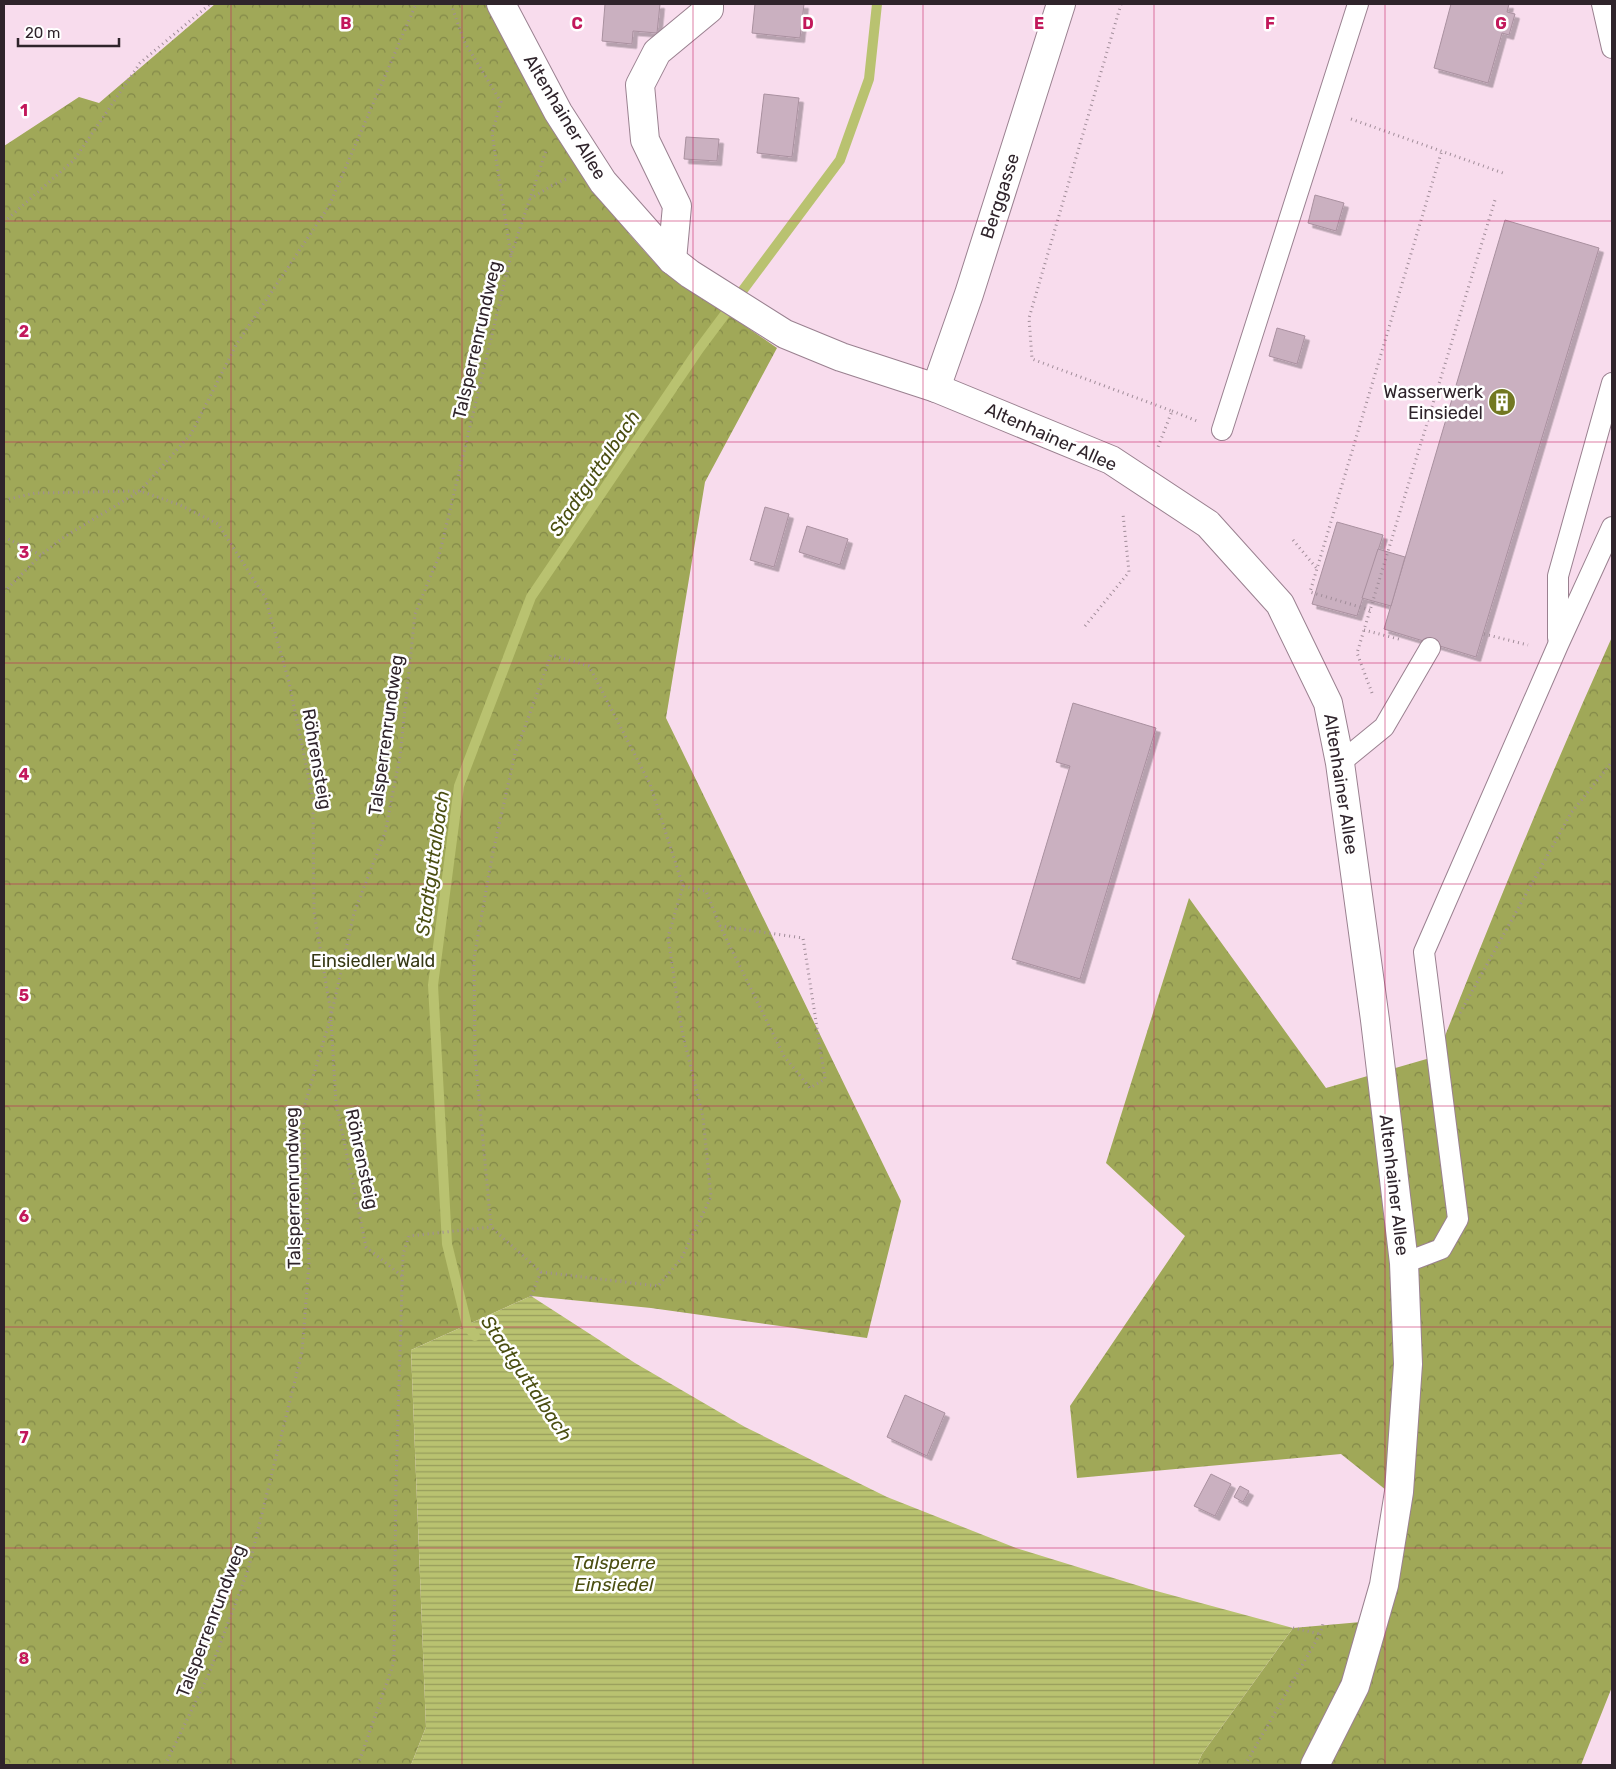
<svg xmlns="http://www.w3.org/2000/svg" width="1616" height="1769" font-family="Rubik,sans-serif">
<defs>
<pattern id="forest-crowns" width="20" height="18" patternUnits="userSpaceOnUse" patternTransform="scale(1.25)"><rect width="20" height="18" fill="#a0a858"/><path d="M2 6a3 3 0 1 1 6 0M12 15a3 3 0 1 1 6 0" fill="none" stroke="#838949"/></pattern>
<pattern id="water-rules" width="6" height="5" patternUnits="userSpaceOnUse" patternTransform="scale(1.25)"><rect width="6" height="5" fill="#b9c270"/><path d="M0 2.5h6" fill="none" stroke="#979d5c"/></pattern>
<filter id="shadow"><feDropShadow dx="4.5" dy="4.5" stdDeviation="0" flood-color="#0004"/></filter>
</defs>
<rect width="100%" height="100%" fill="#f8dced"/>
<g fill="url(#forest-crowns)">
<polygon points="215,4 493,4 596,184 630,235 656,264 777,348 705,482 666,718 901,1201 867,1338 651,1308 531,1296 411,1350 426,1727 411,1765 4,1765 4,146 79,97 99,103"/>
<path d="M1612,637V1687L1581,1765H1197L1202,1754L1293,1628L1361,1622L1401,1502L1341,1454L1077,1478L1070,1406L1185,1236L1106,1163L1189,898L1326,1088L1437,1056C1493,915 1550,775 1612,637Z"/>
</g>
<polygon fill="url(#water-rules)" points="531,1296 635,1363 745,1427 887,1497 1016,1548 1149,1589 1293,1628 1202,1754 1197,1765 411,1765 426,1727 411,1350"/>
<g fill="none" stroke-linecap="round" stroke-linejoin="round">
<polyline stroke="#b9c270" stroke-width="10" points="475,1336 467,1325 447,1244 433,985 459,786 531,597 699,349 840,160 869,79 877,4"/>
</g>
<g fill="#cab0c0" stroke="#a9909f" filter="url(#shadow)">
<polygon points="605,4 660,4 657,33 633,31 632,44 602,41"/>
<polygon points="755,4 804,4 800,38 752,33"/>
<polygon points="1451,4 1509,4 1507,12 1515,14 1509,35 1502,33 1488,83 1434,68"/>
<polygon points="764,94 799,98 792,157 757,153"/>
<polygon points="686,137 719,139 717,161 684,159"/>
<polygon points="1315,195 1344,203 1336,231 1308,223"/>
<polygon points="1505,220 1599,248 1476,657 1384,629"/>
<polygon points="1277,328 1305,336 1297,364 1269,356"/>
<polygon points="765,507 789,514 774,567 750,560"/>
<polygon points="1337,522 1383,535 1357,616 1312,604"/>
<polygon points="807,526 848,539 840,565 799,552"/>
<polygon points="1378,549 1405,557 1391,606 1362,598"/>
<polygon points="1073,703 1156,728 1080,979 1012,959 1070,766 1056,762"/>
<polygon points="905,1395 945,1413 927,1456 887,1437"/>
<polygon points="1211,1474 1231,1484 1215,1516 1194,1506"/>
<polygon points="1240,1486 1249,1491 1243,1502 1234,1497"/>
</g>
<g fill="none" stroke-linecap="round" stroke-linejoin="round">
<g stroke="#9a8190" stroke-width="22">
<g id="lane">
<polyline points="1602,4 1612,48"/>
<polyline points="1222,430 1358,4"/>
<polyline points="1558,638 1558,576 1612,383"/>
<polyline points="1340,763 1384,727 1430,648"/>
<polyline points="1404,1263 1441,1249 1458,1219 1424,952 1558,645 1612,527"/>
</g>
</g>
<g stroke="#9a8190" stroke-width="30">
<g id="street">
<polyline points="672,260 677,206 645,140 640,85 657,52 709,9 709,4"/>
<polyline points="936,388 969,294 1061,4"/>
</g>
</g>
<g stroke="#9a8190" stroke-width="30">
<polyline id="secondary" points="501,4 558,112 603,182 672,260 690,274 785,334 841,357 936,388 1111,460 1208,524 1280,604 1328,703 1340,763 1375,1020 1404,1263 1408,1364 1399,1492 1384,1585 1355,1686 1315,1765"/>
</g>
<g stroke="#a18d99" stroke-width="3" stroke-dasharray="1 4" stroke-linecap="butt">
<polyline points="451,4 464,41 501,102 492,133 511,255"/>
<polyline points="1121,4 1029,318 1032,359 1172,411 1158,447"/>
<polyline points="1351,119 1503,173"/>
<polyline points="530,199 551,186 566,179"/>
<polyline points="4,222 74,160 140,63 210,4"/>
<polyline points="1172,411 1197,421"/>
<polyline points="4,500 36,493 140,491 180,505 218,524 265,597 289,682 313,799 314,912 331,1013"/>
<polyline points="4,537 41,555"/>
<polyline points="1293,540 1318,570"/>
<polyline points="4,592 41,555 64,537 140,491 191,434 236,345 329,206 416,4"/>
<polyline points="1370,610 1310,592 1442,150"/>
<polyline points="1085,626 1129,572 1123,514"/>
<polyline points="1364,630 1402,640"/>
<polyline points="1484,634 1528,645"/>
<polyline points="1372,693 1357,653 1495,200"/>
<polyline points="683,886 650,784 589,666 551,655 515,754 493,852 474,958 475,1054 491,1227 541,1272 658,1286 681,1259 711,1197 703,1117 682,1031 668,937 683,886 706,891 720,926 784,1056 810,1088 825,1079 803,938 720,926"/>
<polyline points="1460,1013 1571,813 1612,762"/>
<polyline points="331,1020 336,1102 366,1247 402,1276"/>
<polyline points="531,1296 541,1272"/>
<polyline points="1293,1628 1320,1634"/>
<polyline points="165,1765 208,1676 248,1570 302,1352 309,1263 303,1111 331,1016 354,913 385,833 400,756 415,614 439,556 511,255 546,151"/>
<polyline points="358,1765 394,1662 396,1484 403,1254 409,1236 491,1227"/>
<polyline points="1245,1765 1320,1634 1323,1624"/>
</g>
<use href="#lane" stroke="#fff" stroke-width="20"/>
<use href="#street" stroke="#fff" stroke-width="28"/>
<use href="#secondary" stroke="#fff" stroke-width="28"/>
</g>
<path fill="none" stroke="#c2185b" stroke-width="1" stroke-opacity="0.55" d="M231,4V1765M462,4V1765M693,4V1765M923,4V1765M1154,4V1765M1385,4V1765M4,221H1612M4,442H1612M4,663H1612M4,884H1612M4,1106H1612M4,1327H1612M4,1548H1612"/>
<defs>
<g id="building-disc" transform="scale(1.4375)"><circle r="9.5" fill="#727822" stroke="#fff"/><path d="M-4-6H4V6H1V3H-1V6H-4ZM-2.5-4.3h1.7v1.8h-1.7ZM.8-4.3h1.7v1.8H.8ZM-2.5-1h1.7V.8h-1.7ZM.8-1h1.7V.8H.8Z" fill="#fff"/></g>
</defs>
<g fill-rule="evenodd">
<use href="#building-disc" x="1502" y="402"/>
</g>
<g text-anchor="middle" stroke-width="5" stroke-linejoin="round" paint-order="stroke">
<g font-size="18" fill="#2f242b" stroke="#fff">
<text transform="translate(565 117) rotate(59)" y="6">Altenhainer Allee</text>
<text transform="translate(1000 196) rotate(-72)" y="6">Berggasse</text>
<text transform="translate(477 340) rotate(-77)" y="6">Talsperrenrundweg</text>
<text transform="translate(1051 437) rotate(24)" y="6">Altenhainer Allee</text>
<text transform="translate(386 735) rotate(-82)" y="6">Talsperrenrundweg</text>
<text transform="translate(317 759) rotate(80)" y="6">Röhrensteig</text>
<text transform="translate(1341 784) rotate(81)" y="6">Altenhainer Allee</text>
<text transform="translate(362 1159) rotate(78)" y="6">Röhrensteig</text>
<text transform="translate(1394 1185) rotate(83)" y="6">Altenhainer Allee</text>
<text transform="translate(293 1188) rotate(-91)" y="6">Talsperrenrundweg</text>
<text transform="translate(211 1621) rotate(-69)" y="6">Talsperrenrundweg</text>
</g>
<g font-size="18" fill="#2f242b" stroke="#fff" text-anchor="end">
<text x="1483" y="398">Wasserwerk<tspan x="1483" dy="21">Einsiedel</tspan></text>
</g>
<g font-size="18" fill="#353815" stroke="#fff">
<text x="373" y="967">Einsiedler Wald</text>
</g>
<g font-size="19" font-style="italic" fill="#4a4e11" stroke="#fff">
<text transform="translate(594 473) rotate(-56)" y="7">Stadtguttalbach</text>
<text transform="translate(432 863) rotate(-82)" y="7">Stadtguttalbach</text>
<text transform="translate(527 1378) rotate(56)" y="7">Stadtguttalbach</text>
<text x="614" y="1569">Talsperre<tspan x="614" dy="22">Einsiedel</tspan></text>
</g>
</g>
<g font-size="16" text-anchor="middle" font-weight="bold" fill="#c2185b" stroke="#fff" stroke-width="5" stroke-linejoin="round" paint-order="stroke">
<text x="346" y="29">B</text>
<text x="577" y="29">C</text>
<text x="808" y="29">D</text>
<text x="1039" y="29">E</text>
<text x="1270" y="29">F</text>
<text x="1501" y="29">G</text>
<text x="24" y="116">1</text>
<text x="24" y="337">2</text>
<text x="24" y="558">3</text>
<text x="24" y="780">4</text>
<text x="24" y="1001">5</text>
<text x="24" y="1222">6</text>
<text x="24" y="1443">7</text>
<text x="24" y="1664">8</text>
</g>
<rect width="1616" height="1769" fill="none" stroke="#2f242b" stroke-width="10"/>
<path d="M18 38v8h101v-8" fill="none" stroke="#2f242b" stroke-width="2.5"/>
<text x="25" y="38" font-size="15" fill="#2f242b" stroke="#ffffff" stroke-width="4" paint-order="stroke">20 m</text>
</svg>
